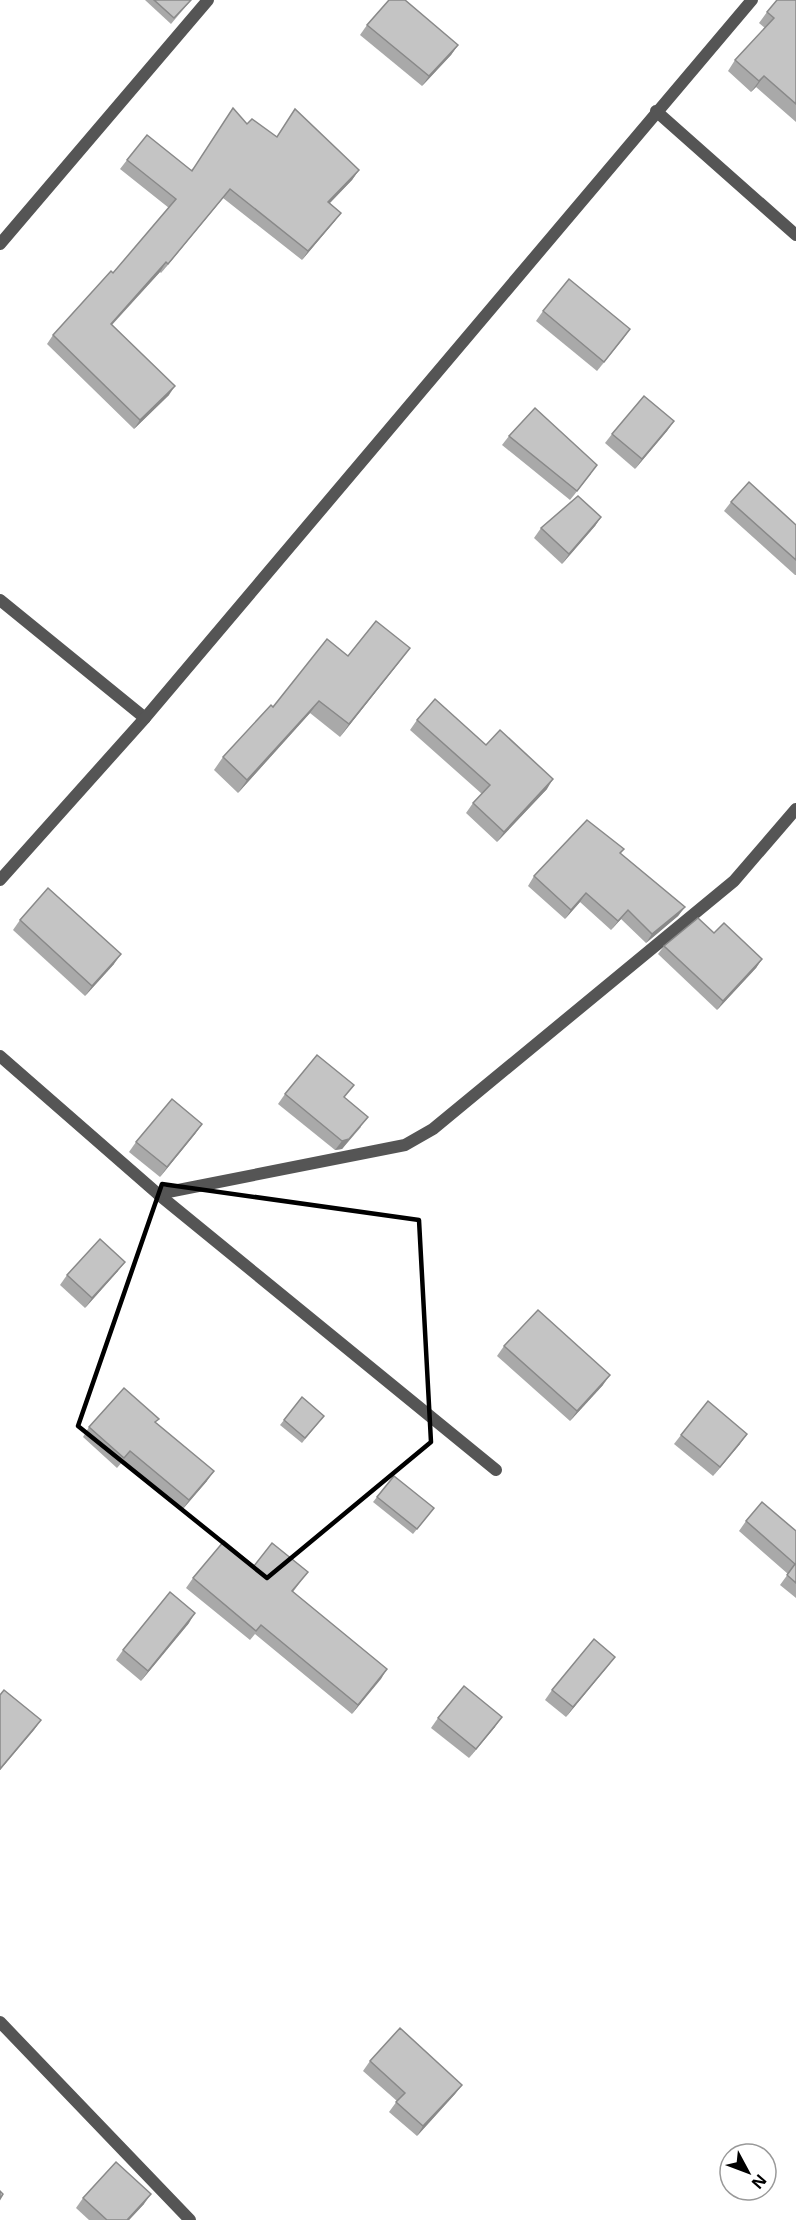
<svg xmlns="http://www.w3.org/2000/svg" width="796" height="2220" font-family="'Open Sans',sans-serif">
<rect width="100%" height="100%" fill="#fff"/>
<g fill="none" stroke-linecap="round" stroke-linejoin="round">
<g stroke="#555" stroke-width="12">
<polyline points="656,111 796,235"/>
<polyline points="0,244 208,0"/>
<polyline points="0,600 145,718"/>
<polyline points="0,880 145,718 752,0"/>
<polyline points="0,1056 158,1194 496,1470"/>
<polyline points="158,1194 405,1145 433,1129 734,881 796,809"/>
<polyline points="0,2022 190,2220"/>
</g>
</g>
<g fill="#a9a9a9">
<polygon points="145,0 191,0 187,5 171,24"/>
<polygon points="796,0 796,122 756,87 751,92 728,71 735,60 765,28 759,23 767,12"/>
<polygon points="367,25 458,45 451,55 422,86 360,35"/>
<polygon points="247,124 359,170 352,180 330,203 341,213 334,222 302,260 223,198 161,273 160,272 112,325 169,395 134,429 47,344 53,335 113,273 169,208 120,169 127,160 191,170"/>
<polygon points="543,311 630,329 597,371 536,321"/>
<polygon points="674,421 667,431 635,469 605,443 612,434"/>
<polygon points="509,436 591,474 570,500 502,445"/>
<polygon points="731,502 796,525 796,575 795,575 724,511"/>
<polygon points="601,517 595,526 562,564 534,538 541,528"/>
<polygon points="348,656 401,660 340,737 310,713 238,793 214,770 223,757 273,707"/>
<polygon points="417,720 486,745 547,789 497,842 466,813 473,803 482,794 410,730"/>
<polygon points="624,849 620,854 685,907 678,916 646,943 621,919 611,930 580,902 565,919 528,886 534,876"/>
<polygon points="20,920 114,964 85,996 13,930"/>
<polygon points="714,933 762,959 756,968 717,1010 658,954 664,946"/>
<polygon points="285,1094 345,1098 361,1127 342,1149 335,1150 278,1104"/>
<polygon points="202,1124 195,1134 160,1177 129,1152 136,1142"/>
<polygon points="118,1271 85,1308 60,1285 67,1275"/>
<polygon points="504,1346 603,1385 570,1421 497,1356"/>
<polygon points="284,1420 320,1421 302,1443 280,1425"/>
<polygon points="156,1423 207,1481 182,1510 123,1461 117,1468 83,1437 89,1427"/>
<polygon points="681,1435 740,1444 713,1476 674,1444"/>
<polygon points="377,1497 430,1513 413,1534 373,1502"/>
<polygon points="746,1521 796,1531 796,1598 780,1585 788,1574 739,1531"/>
<polygon points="254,1566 301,1581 293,1592 387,1669 352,1714 255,1634 250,1640 186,1588 193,1578"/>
<polygon points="189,1623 141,1681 116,1660 123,1650"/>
<polygon points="608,1666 566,1717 545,1700 552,1690"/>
<polygon points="438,1718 495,1727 469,1758 431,1728"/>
<polygon points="370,2061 462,2085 455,2094 417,2136 389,2112 397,2101 363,2071"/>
<polygon points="83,2198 144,2204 129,2220 89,2220 76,2208"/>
</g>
<g fill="#898989">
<polygon points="458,45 451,55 422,86 429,76"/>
<polygon points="764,76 756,87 751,92 759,81"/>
<polygon points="359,170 352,180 322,211 328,202"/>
<polygon points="230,189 223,198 161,273 168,264"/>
<polygon points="341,213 334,222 302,260 308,251"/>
<polygon points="166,262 160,272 104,333 111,324"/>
<polygon points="630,329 623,339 597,371 604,362"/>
<polygon points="175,386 169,395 134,429 140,420"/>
<polygon points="674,421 667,431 635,469 642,459"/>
<polygon points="601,517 595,526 562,564 569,554"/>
<polygon points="410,648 401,660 340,737 349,724"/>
<polygon points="319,701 310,713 238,793 247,780"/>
<polygon points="553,779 547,789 497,842 504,832"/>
<polygon points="586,893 580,902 565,919 571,910"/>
<polygon points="685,907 678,916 646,943 652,934"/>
<polygon points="628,910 621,919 611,930 618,921"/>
<polygon points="121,954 114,964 85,996 92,986"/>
<polygon points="762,959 756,968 717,1010 723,1001"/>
<polygon points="368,1117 342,1149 335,1150 342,1141"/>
<polygon points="202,1124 195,1134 160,1177 167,1167"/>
<polygon points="125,1262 118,1271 85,1308 92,1298"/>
<polygon points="610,1375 603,1385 570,1421 577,1411"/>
<polygon points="747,1434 740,1444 713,1476 720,1467"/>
<polygon points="214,1471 207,1481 182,1510 189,1500"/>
<polygon points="195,1613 189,1623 141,1681 148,1671"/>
<polygon points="615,1657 608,1666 566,1717 573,1707"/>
<polygon points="387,1669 381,1679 352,1714 358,1705"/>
<polygon points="502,1717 495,1727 469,1758 476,1749"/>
<polygon points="41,1720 34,1730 0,1770 0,1769"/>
<polygon points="462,2085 455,2094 417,2136 423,2126"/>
<polygon points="151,2194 144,2204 129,2220 127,2220"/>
</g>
<g fill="#c4c4c4" stroke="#898989" stroke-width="1.5">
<polygon points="154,0 191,0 174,18"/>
<polygon points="389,0 405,0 458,45 429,76 367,25"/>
<polygon points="777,0 796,0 796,104 764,76 759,81 735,60 774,18 767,12"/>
<polygon points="233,108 247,124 252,119 277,137 295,109 359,170 328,202 341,213 308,251 230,189 168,264 166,262 111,324 175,386 140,420 53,335 111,271 113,273 176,199 127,160 147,135 192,171"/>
<polygon points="569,279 630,329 604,362 543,311"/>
<polygon points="644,396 674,421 642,459 612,434"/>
<polygon points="535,408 597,465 577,491 509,436"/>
<polygon points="749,482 796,525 796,560 731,502"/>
<polygon points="578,496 601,517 569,554 541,528"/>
<polygon points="376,621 410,648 349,724 319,701 247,780 223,757 271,705 273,707 327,639 348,656"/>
<polygon points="435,699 486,745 500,730 553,779 504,832 473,803 490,785 417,720"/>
<polygon points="587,820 624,849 620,853 685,907 652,934 628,910 618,921 586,893 571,910 534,876"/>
<polygon points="48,888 121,954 92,986 20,920"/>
<polygon points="698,918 714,933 724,923 762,959 723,1001 664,946"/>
<polygon points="317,1055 354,1085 344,1097 368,1117 349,1139 342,1141 285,1094"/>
<polygon points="172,1099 202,1124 167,1167 136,1142"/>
<polygon points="100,1239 125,1262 92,1298 67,1275"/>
<polygon points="538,1310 610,1375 577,1411 504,1346"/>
<polygon points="124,1388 159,1419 155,1422 214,1471 189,1500 130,1451 124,1458 89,1427"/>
<polygon points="302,1397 324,1416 305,1438 284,1420"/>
<polygon points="708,1401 747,1434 720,1467 681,1435"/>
<polygon points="394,1476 434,1508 417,1529 377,1497"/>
<polygon points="762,1502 796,1531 796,1583 787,1575 795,1564 746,1521"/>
<polygon points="224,1541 254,1566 272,1543 308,1572 292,1591 387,1669 358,1705 261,1625 256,1631 193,1578"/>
<polygon points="170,1592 195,1613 148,1671 123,1650"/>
<polygon points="594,1639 615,1657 573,1707 552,1690"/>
<polygon points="464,1686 502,1717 476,1749 438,1718"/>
<polygon points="4,1690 41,1720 0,1769 0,1695"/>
<polygon points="400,2028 462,2085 423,2126 396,2102 405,2093 370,2061"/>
<polygon points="116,2162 151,2194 127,2220 107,2220 83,2198"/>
<polygon points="0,2191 3,2194 0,2199"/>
</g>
<path fill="none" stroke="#000" stroke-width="4.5" stroke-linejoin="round" d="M162,1184L419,1220L431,1442L267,1578L78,1426Z"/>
<g transform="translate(748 2172) rotate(131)"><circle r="28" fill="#ffffff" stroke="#999999" stroke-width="1.5"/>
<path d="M0-4.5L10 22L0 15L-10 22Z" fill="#000000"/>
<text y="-9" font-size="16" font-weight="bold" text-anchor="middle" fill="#000000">N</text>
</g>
</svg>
